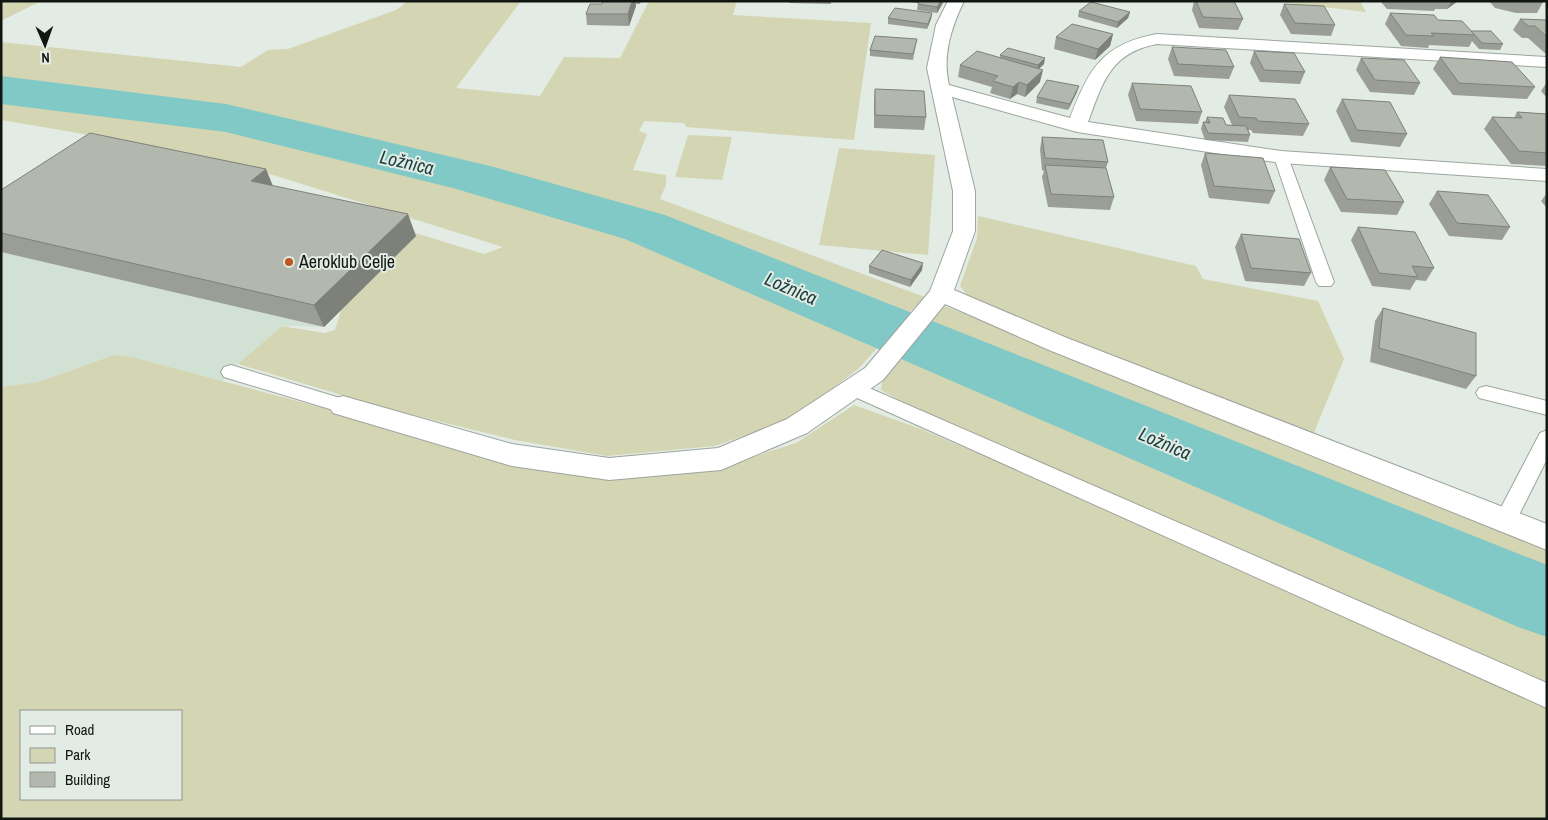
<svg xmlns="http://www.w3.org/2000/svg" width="1548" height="820" font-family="'Archivo Narrow',sans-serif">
<rect width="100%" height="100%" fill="#e3ece4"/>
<polygon fill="#d1e1d4" points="1,252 324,327 282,326 238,364 222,381 132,357 114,355 38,382 1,387"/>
<g fill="#d4d5b2" fill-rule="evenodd">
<polygon points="1,1 41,1 1,21"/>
<polygon points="408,1 521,1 456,88 540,96 564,57 620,58 649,1 737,1 733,15 871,23 854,140 686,127 684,123 644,121 639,131 647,134 633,170 666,175 666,185 660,199 925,297 900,321 639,216 382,144 210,109 102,92 1,81 1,42 241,67 268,50 288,49 396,10"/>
<polygon points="1272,1 1360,1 1366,12"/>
<polygon points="1,95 118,110 280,137 442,176 585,219 888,336 858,369 793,418 715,446 607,456 515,440 388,409 238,364 282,326 324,333 335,330 343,304 304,199 484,254 503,247 238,164 137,143 1,120"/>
<polygon points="688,135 732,137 722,180 675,177"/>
<polygon points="839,148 935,155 928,255 819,245"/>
<polygon points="978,216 1196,266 1203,279 1318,301 1344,359 1313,435 986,306 967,295 960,286 977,238"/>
<polygon points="944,306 1060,350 1547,547 1547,585 919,327"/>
<polygon points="905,349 1547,612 1547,689 921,412 881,390 883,373"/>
<path d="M114,355L132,357L338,412L503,462L725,466L796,443L854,405L921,429L1086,500L1547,708V819H1V387L38,382ZM21,711H181V799H21Z"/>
</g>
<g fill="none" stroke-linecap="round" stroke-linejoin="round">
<polygon fill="#80c9c7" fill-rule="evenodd" points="1,76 226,104 490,166 665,215 1547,565 1547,637 1518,627 625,239 453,188 226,132 1,104"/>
<g stroke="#9ca59e" stroke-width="2">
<g id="service">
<polygon points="1281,153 1288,157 1334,282 1331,286 1319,286 1316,282 1274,157"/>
<polygon points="231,365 350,401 353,406 350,411 343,413 224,377 221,372 224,367"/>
<polygon points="853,381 1547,683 1547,708 846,393 843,388 846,383"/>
<polygon points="1486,386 1547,401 1547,415 1479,398 1476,393 1479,388"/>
<polygon points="1547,430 1547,459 1513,527 1505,530 1497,527 1494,521 1540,433"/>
</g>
</g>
<g stroke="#9ca59e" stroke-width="2">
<path id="minor" d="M948,1H964C951,28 942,56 949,85L1070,118C1089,69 1102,44 1157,34L1547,57V67L1157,44C1110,53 1103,82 1088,122L1281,151L1547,169V181L1281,163L1077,132L952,97L975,191V231L954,290L1067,338L1547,524V550L1049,350L945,304L883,380L807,433L721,470L609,480L512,466L333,413L329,406L333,399L343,396L512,444L609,458L718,448L787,419L865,368L930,291L953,231V191L927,68L936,25Z"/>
</g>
<use href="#service" fill="#fff" fill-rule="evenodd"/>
<use href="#minor" fill="#fff" fill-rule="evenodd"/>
</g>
<g fill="#9a9e96">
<polygon points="603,1 641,1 640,4 636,4 636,6 629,26 587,25 586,14 602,4"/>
<polygon points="789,1 831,1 831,4 789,3"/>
<polygon points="910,1 944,1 937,13 917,10 918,3 909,2"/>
<polygon points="1194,1 1234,1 1243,19 1238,30 1199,28 1192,10"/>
<polygon points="1380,1 1458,1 1447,9 1435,9 1434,11 1387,9"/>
<polygon points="1489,1 1542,1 1543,2 1537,13 1516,13 1495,8"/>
<polygon points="1284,4 1335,25 1331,36 1291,34 1280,15"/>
<polygon points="1079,11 1130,12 1128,18 1117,28 1078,17"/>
<polygon points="932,13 931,19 927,29 888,24 888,18"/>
<polygon points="1390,13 1438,20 1471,31 1503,44 1500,50 1479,49 1472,41 1469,47 1429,45 1428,48 1401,46 1385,24"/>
<polygon points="1520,19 1547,20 1547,55 1528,38 1522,38 1513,30"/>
<polygon points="1113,34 1110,46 1095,60 1054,49 1056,37"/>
<polygon points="917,39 913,60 870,56 870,50"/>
<polygon points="1172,47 1234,67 1229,79 1174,76 1168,59"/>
<polygon points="1254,51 1305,72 1300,84 1260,82 1250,63"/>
<polygon points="1000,55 1044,64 1038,69 1040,82 1025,97 1017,94 1010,99 990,93 992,87 958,77 960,65 1000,58"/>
<polygon points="1440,57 1535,87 1527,99 1453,95 1433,69"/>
<polygon points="1361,58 1420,83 1414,95 1370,92 1356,70"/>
<polygon points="1547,82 1547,98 1541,91"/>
<polygon points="1132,83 1202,112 1198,124 1136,121 1128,95"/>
<polygon points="875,89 926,117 924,130 874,128 874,101"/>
<polygon points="1077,92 1068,110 1036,103 1037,97"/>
<polygon points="1229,95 1309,124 1303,136 1253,133 1251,130 1248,130 1250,135 1248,142 1205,140 1201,129 1203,122 1205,122 1207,117 1226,125 1232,125 1224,107"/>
<polygon points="1342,99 1407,134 1400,147 1351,142 1336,111"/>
<polygon points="1517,112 1547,114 1547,166 1511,164 1484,129 1492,117 1514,118"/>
<polygon points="1042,137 1108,162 1106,168 1114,197 1110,210 1048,207 1042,177 1044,171 1042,170 1040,149"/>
<polygon points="1205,153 1275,191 1269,204 1209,198 1201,165"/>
<polygon points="1330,167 1404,202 1397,215 1341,212 1324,180"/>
<polygon points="273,186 416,236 324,327 1,252 1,190"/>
<polygon points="1437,191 1510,227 1502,240 1449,236 1429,204"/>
<polygon points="1547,193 1547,208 1541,201"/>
<polygon points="1358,227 1434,268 1426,281 1416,280 1410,290 1372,286 1351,240"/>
<polygon points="1241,234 1311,273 1304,286 1245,281 1235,247"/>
<polygon points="869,266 922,270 910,287 869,273"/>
<polygon points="1383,308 1476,376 1466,389 1370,362 1375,321"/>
</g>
<g fill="#7d817a">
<polygon points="632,1 635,1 636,6 629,26 628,14"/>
<polygon points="941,1 944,1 937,13 937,7"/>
<polygon points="1452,1 1458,1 1447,9"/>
<polygon points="1130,12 1128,18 1117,28 1118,22"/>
<polygon points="932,13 931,19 927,29 928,24"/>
<polygon points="1113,34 1110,46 1095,60 1098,49"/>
<polygon points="1045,58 1044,64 1037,71 1038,65"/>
<polygon points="1043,70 1040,82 1025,97 1027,85"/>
<polygon points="1019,82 1017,94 1010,99 1013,87"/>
<polygon points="1079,86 1077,92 1068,110 1070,104"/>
<polygon points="266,169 275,191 251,181"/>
<polygon points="408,214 416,236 324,327 314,305"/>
<polygon points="923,263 922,270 910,287 911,280"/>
</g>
<g fill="#b3b8ae" stroke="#7d817a">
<polygon points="603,1 632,1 628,14 586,14 590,4 602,4"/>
<polygon points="919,1 941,1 937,7 918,4"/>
<polygon points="1196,1 1234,1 1243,19 1203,17"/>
<polygon points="1521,1 1542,1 1543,2 1522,2"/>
<polygon points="1091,2 1130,12 1118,22 1079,11"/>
<polygon points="1284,4 1324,6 1335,25 1295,23"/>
<polygon points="895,8 932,13 928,24 888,18"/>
<polygon points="1390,13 1434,15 1438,20 1462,21 1475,35 1431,33 1434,36 1406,35"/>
<polygon points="1520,19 1547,20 1547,37 1535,26 1528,26"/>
<polygon points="1072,24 1113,34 1098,49 1056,37"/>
<polygon points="1471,31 1491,31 1503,44 1482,43"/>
<polygon points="875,36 917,39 913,54 870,50"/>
<polygon points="1172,47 1226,50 1234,67 1178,64"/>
<polygon points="1008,48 1045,58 1038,65 1000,55"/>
<polygon points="977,51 1043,70 1027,85 1019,82 1013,87 993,81 998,76 960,65"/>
<polygon points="1254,51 1294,53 1305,72 1264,70"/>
<polygon points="1440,57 1512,62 1535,87 1459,83"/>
<polygon points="1361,58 1404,60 1420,83 1375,80"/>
<polygon points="1047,80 1079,86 1070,104 1037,97"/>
<polygon points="1132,83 1191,86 1202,112 1140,109"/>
<polygon points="875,89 924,91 926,117 875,115"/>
<polygon points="1229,95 1295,99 1309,124 1258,121 1256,118 1239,117"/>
<polygon points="1342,99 1390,102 1407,134 1357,130"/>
<polygon points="1517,112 1547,114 1547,153 1519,151 1492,117 1522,118"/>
<polygon points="1207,117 1223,118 1226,125 1246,126 1250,135 1208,133 1203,122 1210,123"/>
<polygon points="90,133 266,169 251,181 408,214 314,305 1,233 1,190"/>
<polygon points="1042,137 1103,140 1108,162 1045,158"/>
<polygon points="1205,153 1263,158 1275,191 1214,186"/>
<polygon points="1045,165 1106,168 1114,197 1051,194"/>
<polygon points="1330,167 1385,170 1404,202 1347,199"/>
<polygon points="1437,191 1488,195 1510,227 1457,223"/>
<polygon points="1358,227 1415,232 1434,268 1412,266 1418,277 1379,273"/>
<polygon points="1241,234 1299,239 1311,273 1251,268"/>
<polygon points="882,250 923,263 911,280 869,266"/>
<polygon points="1383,308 1476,333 1476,376 1379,348"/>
</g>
<circle fill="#ba581d" stroke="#e3ece4" stroke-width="2" cx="289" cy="262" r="5"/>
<g text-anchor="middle" stroke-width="4" stroke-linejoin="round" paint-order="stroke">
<g font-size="18" fill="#121613" stroke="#e3ece4" text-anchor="start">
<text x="299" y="268">Aeroklub Celje</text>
</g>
<g font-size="19" font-style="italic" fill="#1d4140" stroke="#e3ece4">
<text transform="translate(407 162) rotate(13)" y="7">Ložnica</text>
<text transform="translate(791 288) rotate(23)" y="7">Ložnica</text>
<text transform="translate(1165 443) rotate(23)" y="7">Ložnica</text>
</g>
</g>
<rect width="1548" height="820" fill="none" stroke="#121613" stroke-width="5"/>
<rect x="20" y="710" width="162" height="90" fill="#e3ece4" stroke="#8f9690"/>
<rect x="30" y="726" width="25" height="8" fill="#ffffff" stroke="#8f9690"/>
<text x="65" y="735" font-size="15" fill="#121613">Road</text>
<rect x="30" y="748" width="25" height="15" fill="#d4d5b2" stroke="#8f9690"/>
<text x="65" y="760" font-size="15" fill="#121613">Park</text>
<rect x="30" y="772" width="25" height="15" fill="#b3b8ae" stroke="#8f9690"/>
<text x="65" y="785" font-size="15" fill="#121613">Building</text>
<g transform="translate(45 45) rotate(178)" stroke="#e3ece4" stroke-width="4" paint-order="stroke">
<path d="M0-4L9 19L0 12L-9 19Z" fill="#121613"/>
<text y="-8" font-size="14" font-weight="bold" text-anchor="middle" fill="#121613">N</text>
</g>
</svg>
